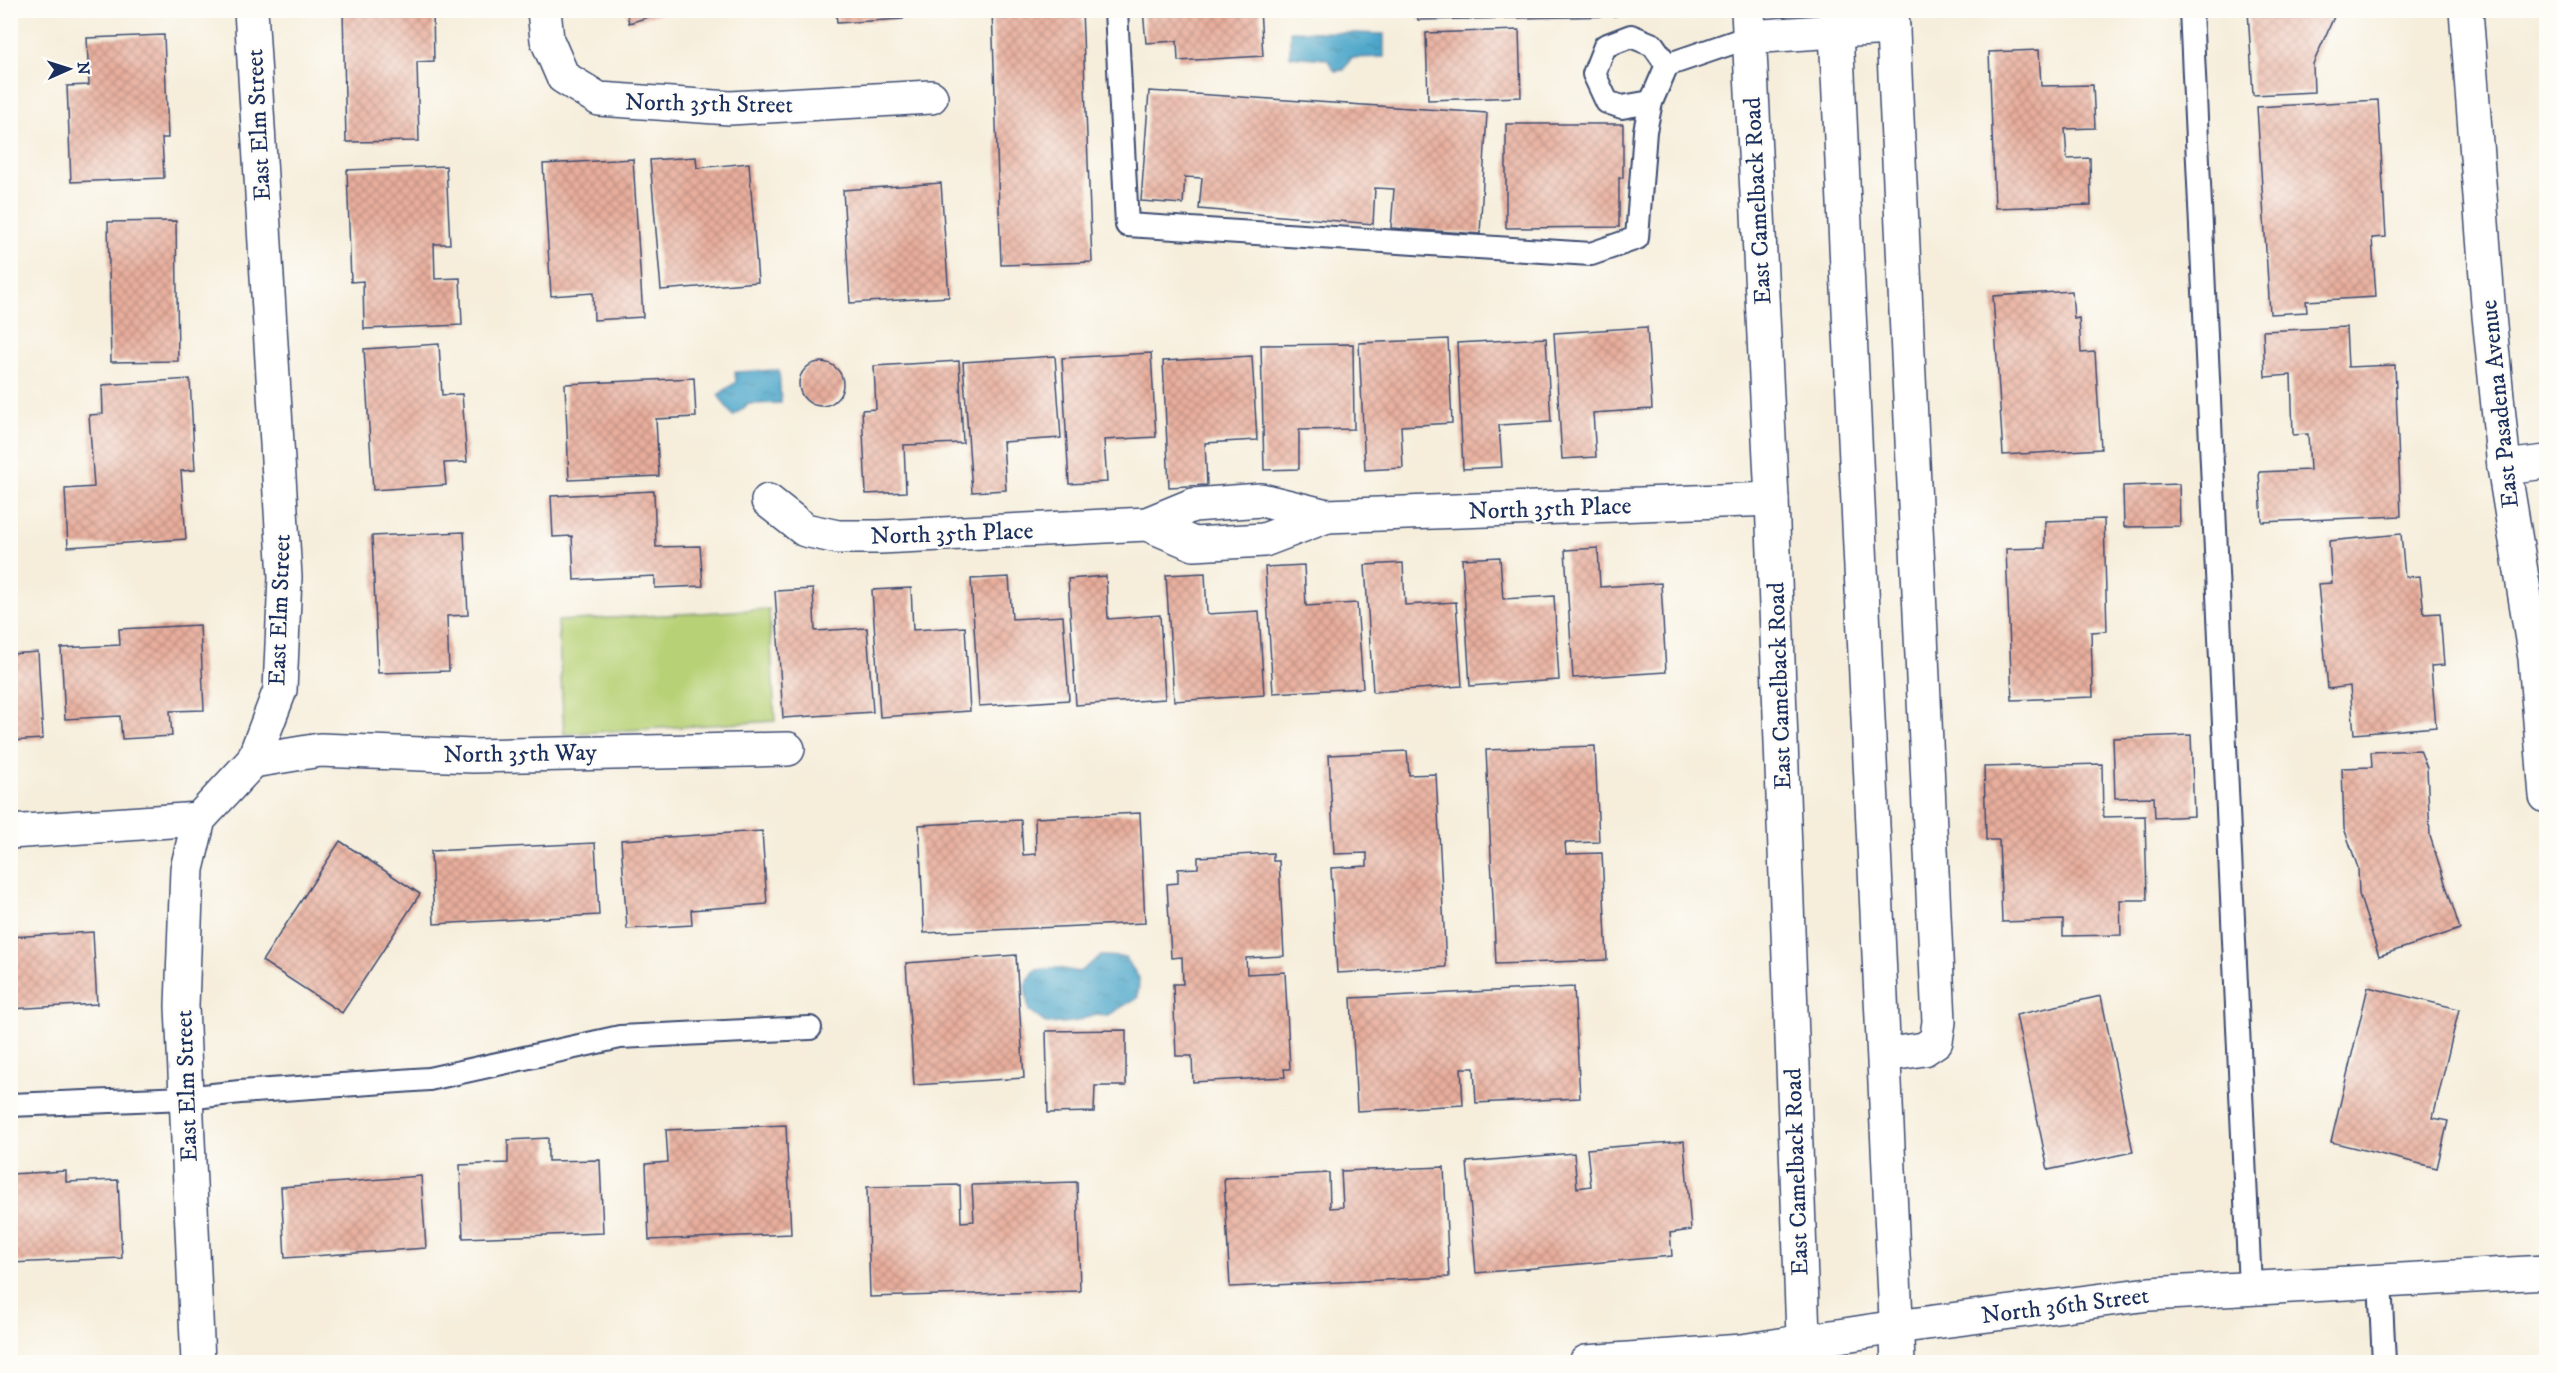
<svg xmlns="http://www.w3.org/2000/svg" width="2557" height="1373" font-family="'IM FELL DW Pica',serif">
<defs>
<pattern id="water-ripples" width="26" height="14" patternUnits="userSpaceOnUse" patternTransform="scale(1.5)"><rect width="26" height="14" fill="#4ba6c9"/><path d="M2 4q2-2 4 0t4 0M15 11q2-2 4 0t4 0" fill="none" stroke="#3e88a6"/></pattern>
<pattern id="building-cross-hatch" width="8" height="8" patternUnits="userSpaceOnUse" patternTransform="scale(1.5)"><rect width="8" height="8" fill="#e9ae9c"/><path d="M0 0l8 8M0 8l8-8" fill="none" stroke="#bc8e82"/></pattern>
</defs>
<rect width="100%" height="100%" fill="#fdfcf7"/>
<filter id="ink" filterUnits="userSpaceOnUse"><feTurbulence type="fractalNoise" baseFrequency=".0167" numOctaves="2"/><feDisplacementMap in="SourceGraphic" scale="12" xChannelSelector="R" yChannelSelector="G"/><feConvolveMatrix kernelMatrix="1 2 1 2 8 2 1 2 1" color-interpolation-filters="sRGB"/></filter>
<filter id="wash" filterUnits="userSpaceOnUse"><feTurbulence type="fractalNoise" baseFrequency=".008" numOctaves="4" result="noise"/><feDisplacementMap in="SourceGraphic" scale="24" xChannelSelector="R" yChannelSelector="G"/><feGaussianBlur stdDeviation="1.35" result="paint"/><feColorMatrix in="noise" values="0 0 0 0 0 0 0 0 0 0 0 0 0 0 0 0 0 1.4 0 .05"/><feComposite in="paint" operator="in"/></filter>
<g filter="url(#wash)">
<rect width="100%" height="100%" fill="#f6eedb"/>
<polygon fill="#b7d176" stroke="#69806a" stroke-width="1.5" points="769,609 775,721 564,734 558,621"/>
<g fill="url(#water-ripples)" stroke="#336a94" stroke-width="1.5">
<polygon points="1290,31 1384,34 1384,57 1351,58 1344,70 1335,71 1327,59 1290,56"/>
<polygon points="779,370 781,403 749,404 733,416 718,395 736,382 735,372"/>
<polygon points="1101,956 1125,957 1139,978 1138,997 1107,1016 1094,1015 1074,1022 1047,1024 1029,1011 1025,986 1035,970 1058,968 1079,972"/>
</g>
<g id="blocks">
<g fill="url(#building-cross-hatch)">
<polygon points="343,10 433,10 434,61 417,62 419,141 346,142"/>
<polygon points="626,10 668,10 668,11 629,23"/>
<polygon points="836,10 903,10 903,19 837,23"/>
<polygon points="992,10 1082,10 1092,262 1001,265"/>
<polygon points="1143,10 1260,10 1263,56 1178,61 1177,41 1146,43"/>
<polygon points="1417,10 1615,10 1616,16 1418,20"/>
<polygon points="2248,10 2337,10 2313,64 2314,92 2253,95"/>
<polygon points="1519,30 1521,97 1428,100 1426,33"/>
<polygon points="164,35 168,138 162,138 164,178 71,182 67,86 89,85 87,38"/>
<polygon points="2039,50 2041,86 2093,85 2095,128 2065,129 2067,159 2090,158 2091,205 1995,208 1989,52"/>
<polygon points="1149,91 1487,113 1480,234 1391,228 1394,189 1375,188 1373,224 1199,209 1202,178 1185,177 1183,204 1141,201"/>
<polygon points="2378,100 2386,237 2372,238 2376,297 2306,301 2307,312 2270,314 2257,107"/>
<polygon points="1506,124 1623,124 1623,178 1619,178 1619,227 1506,228"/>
<polygon points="696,157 697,168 749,163 758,282 661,290 650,160"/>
<polygon points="633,159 643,317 594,320 593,293 551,296 543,164"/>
<polygon points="446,166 450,244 434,244 435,279 460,278 462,325 364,329 363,281 351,282 347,170"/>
<polygon points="941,183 949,297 850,303 843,190"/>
<polygon points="176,221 178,361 111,362 108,222"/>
<polygon points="2072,291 2074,319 2079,318 2081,353 2095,352 2101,449 2003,455 1993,296"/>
<polygon points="1647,327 1652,409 1593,413 1596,457 1562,459 1554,333"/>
<polygon points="2346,327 2348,367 2395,365 2401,516 2262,522 2259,472 2310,470 2308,434 2293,435 2291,375 2265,377 2263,331"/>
<polygon points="1546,338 1551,422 1499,425 1502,467 1463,469 1457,343"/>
<polygon points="1448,339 1452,423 1401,426 1403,468 1365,470 1359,343"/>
<polygon points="439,344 442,395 462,394 467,462 444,463 446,485 373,490 364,349"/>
<polygon points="1353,344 1354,429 1299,430 1299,469 1264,470 1261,345"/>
<polygon points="1151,353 1156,437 1104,440 1107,482 1069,484 1062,358"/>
<polygon points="1055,356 1061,438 1003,442 1006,490 972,492 963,362"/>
<polygon points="1252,356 1257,440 1205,443 1207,485 1169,487 1163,361"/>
<polygon points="959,361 963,443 904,445 906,492 866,494 862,410 876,409 874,366"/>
<circle cx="821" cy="384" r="22"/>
<polygon points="694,378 696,417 656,419 659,476 569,480 565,384"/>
<polygon points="190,379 195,470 181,471 186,539 68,547 65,489 94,487 89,415 103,414 102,385"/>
<polygon points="2179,484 2180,526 2124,527 2123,486"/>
<polygon points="654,491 656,547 700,546 703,586 655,588 655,576 574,580 572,536 553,537 551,496"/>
<polygon points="2104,519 2107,631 2091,632 2093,697 2012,700 2006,549 2045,548 2045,521"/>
<polygon points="464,532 468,615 447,616 449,671 378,673 372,536"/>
<polygon points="2401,534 2405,577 2420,576 2424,614 2440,613 2444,665 2431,666 2436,727 2354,734 2350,686 2328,689 2318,584 2332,583 2329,541"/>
<polygon points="1598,548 1600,587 1661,583 1666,672 1573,678 1565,550"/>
<polygon points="1500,557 1503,599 1554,596 1559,680 1470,686 1462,559"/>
<polygon points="1403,563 1405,605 1456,602 1462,686 1373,692 1365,565"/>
<polygon points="1304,565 1306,606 1357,603 1363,688 1273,693 1265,567"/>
<polygon points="1205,573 1207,614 1259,611 1264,695 1174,701 1166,575"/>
<polygon points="1106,576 1108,619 1160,615 1165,699 1076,705 1068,579"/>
<polygon points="1009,577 1012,619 1063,616 1069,700 979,706 971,579"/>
<polygon points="911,588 913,630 965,627 970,711 880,717 872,590"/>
<polygon points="813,589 815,631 867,628 873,712 783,718 775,591"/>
<polygon points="200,625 204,710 170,711 172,736 122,739 120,716 65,719 61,648 120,645 119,629"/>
<polygon points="38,652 43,739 10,741 10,654"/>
<polygon points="2191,735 2194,816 2155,818 2154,797 2115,798 2113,738"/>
<polygon points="1595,746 1599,842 1565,843 1566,854 1602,853 1607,960 1496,964 1486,750"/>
<polygon points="2420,750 2427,768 2430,836 2460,929 2379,956 2359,894 2358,868 2344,828 2342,768 2372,767 2371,752"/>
<polygon points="1407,751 1409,775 1436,774 1446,967 1337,973 1331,868 1367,866 1367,853 1334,854 1329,755"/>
<polygon points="2102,764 2103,817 2145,816 2147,900 2120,900 2121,935 2063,936 2063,920 2002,922 1999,840 1986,840 1984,767"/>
<polygon points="1140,813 1145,923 924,933 919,825 1021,820 1023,855 1036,854 1035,818"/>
<polygon points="762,831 767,904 691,910 692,925 627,929 621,840"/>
<polygon points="340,841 420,894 342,1013 262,961"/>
<polygon points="595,843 599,915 434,924 431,851"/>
<polygon points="1273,853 1273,861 1279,861 1284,956 1246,958 1247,974 1285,972 1290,1069 1284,1069 1285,1077 1193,1082 1192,1056 1176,1056 1173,984 1183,984 1182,957 1171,958 1167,884 1178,883 1178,869 1198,868 1198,857"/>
<polygon points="93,932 97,1004 10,1009 10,937"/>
<polygon points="1016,955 1024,1078 914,1085 906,963"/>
<polygon points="1574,987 1580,1098 1476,1103 1474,1068 1461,1068 1463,1105 1357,1111 1351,998"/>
<polygon points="2368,987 2459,1009 2433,1118 2448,1121 2437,1168 2331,1142"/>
<polygon points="2101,996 2133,1152 2048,1170 2016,1015"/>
<polygon points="1126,1030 1126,1086 1095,1086 1094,1112 1048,1113 1046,1031"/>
<polygon points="786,1125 791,1234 649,1240 646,1164 668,1162 666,1130"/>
<polygon points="548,1138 548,1161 600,1160 603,1233 463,1238 460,1165 508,1163 508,1140"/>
<polygon points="1684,1141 1691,1230 1670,1233 1672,1256 1476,1273 1467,1162 1574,1153 1577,1188 1591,1186 1587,1149"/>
<polygon points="1444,1167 1449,1277 1230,1287 1224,1178 1329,1173 1330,1208 1343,1207 1341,1171"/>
<polygon points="66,1171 66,1182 118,1180 122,1258 10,1263 10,1174"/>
<polygon points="421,1176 426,1248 285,1258 281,1187"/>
<polygon points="1077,1182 1080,1291 870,1297 867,1187 960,1185 961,1222 974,1221 972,1185"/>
</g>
</g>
</g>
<g filter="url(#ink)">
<use href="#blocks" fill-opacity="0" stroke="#3c4c71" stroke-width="1.5"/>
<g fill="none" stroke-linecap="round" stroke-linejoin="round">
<g stroke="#3c4c71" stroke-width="26">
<g id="service">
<polyline points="1116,10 1127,225 1591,254 1637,238 1645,131 1651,102 1667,65 1749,37"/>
<polyline points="2191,10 2250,1287"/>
<polyline points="1651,102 1622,107 1607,102 1594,74 1605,46 1631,36 1653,45 1667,65"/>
<polyline points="10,1105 186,1098 240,1092 429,1079 620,1037 810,1028"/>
<polyline points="2380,1281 2384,1362"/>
</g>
</g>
<g stroke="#3c4c71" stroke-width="36">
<g id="minor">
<polyline points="544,10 547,40 563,77 599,99 730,108 931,97"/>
<polyline points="2466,10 2489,316 2504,467 2535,658 2546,796"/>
<polyline points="1836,31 1893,28"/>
<polyline points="2504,467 2546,462"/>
<polyline points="768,501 805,530 838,537 880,537 1147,524 1193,505 1261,500 1327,516 1772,499"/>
<polyline points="1147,524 1194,544 1264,540 1327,516"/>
<polyline points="253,761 320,750 473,756 788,749"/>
<polyline points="10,832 199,819"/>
<polyline points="1885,1055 1924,1049 1936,1041 1939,1022 1892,10"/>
<polyline points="1896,1327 2149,1294 2546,1272"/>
<polyline points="198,1362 182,1006 187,869 199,819 253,761 280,690 285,577 251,10"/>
</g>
</g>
<g stroke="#3c4c71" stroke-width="36">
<polyline id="secondary" points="1586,1362 1742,1351 1896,1327"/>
</g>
<g stroke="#3c4c71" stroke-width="36">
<g id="primary">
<polyline points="1748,10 1772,499 1804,1362"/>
<polyline points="1835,10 1898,1362"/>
<polyline points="1749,37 1836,31"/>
</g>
</g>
<use href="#service" stroke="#fff" stroke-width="22"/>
<use href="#minor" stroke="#fff" stroke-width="33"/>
<use href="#secondary" stroke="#fff" stroke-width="33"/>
<use href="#primary" stroke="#fff" stroke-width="33"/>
</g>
</g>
<g text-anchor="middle" stroke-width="5" stroke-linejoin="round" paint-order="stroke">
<g font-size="24" fill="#1b2f5e" stroke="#fdfcf7">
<text transform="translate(709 103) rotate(1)" y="8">North 35th Street</text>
<text transform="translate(258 125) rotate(-93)" y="8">East Elm Street</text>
<text transform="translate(1757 201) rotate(-93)" y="8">East Camelback Road</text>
<text transform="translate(2499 404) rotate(-96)" y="8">East Pasadena Avenue</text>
<text transform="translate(1550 508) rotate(-2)" y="8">North 35th Place</text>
<text transform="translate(952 533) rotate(-2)" y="8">North 35th Place</text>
<text transform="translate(279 610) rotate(-88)" y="8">East Elm Street</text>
<text transform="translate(1779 686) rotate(-92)" y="8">East Camelback Road</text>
<text transform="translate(520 753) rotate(-1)" y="8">North 35th Way</text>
<text transform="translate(186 1086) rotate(-92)" y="8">East Elm Street</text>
<text transform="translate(1796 1172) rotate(-92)" y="8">East Camelback Road</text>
<text transform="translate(2065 1305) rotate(-7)" y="8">North 36th Street</text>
</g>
</g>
<rect width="2557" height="1373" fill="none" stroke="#fdfcf7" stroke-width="36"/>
<g transform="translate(69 69) rotate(87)" stroke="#fdfcf7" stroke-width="4.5" paint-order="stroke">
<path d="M0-4.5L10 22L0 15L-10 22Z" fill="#1b2f5e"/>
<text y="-9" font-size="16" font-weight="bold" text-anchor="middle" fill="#1b2f5e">N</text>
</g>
</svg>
